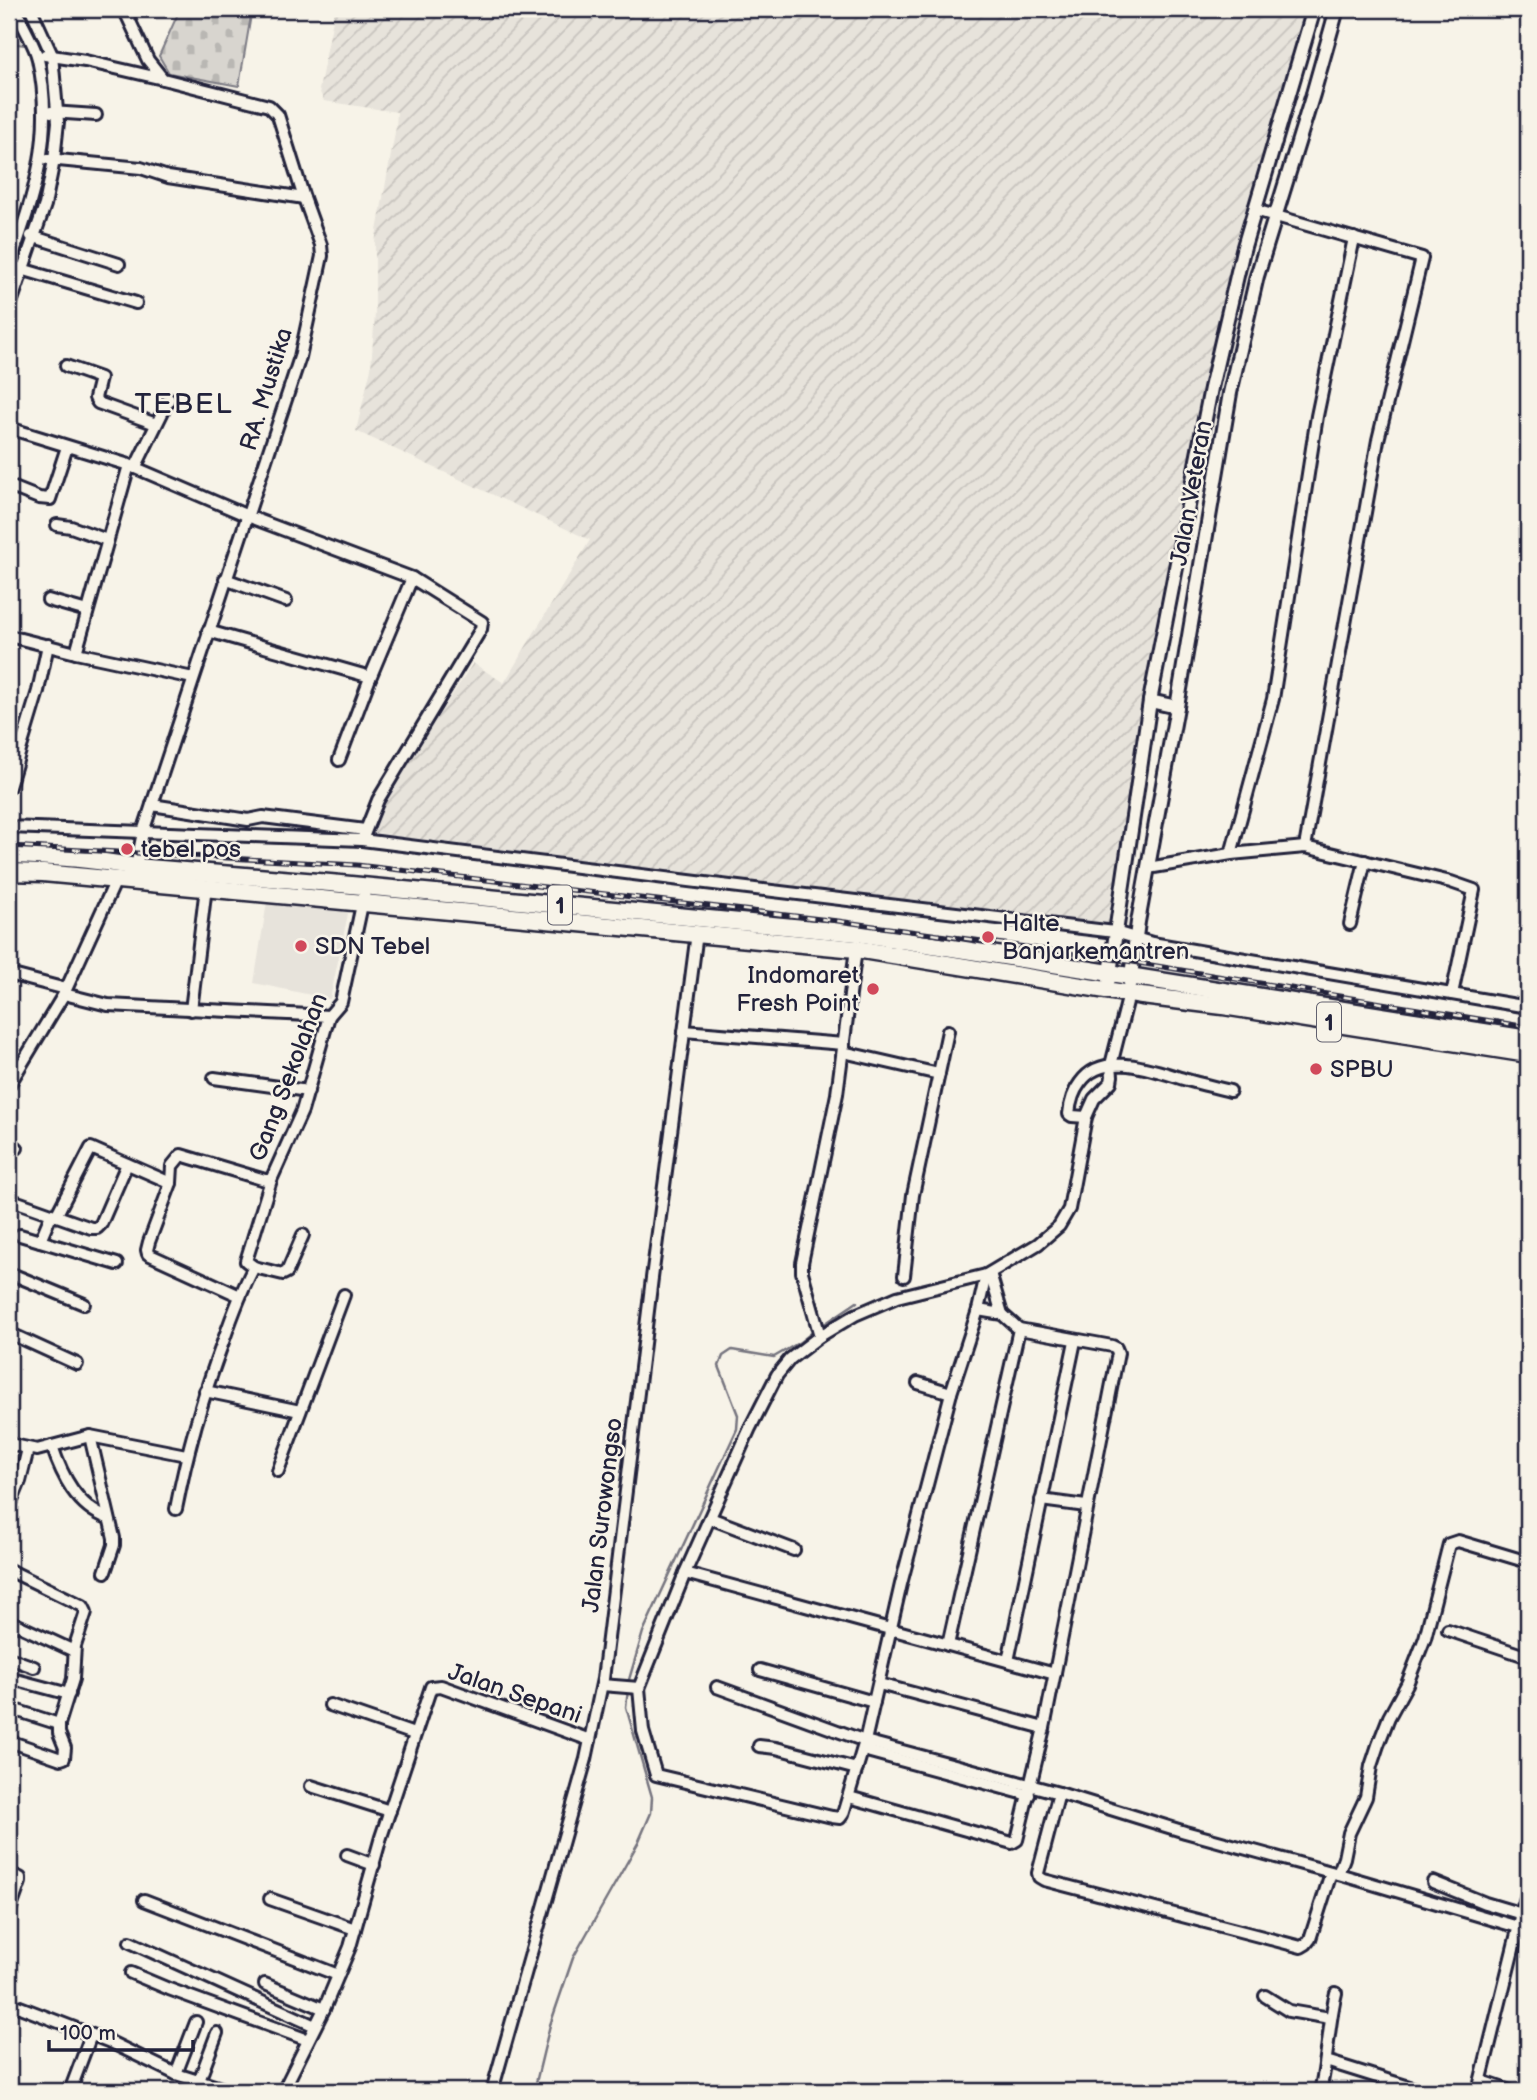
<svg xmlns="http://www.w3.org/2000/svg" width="1537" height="2100" font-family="'Balsamiq Sans',sans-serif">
<defs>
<pattern id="industrial-furrows" width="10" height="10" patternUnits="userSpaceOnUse" patternTransform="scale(1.75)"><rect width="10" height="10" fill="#e7e3db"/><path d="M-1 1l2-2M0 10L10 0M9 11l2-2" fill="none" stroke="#c6c2bd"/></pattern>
<pattern id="cemetery-stones" width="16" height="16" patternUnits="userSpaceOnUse" patternTransform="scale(1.75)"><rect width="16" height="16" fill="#d8d5cf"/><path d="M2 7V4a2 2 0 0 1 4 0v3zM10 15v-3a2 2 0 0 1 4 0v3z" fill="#b9b7b3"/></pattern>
</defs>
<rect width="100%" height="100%" fill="#f7f3e8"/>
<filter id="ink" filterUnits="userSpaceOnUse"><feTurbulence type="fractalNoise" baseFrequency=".0143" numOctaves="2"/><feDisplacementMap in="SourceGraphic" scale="14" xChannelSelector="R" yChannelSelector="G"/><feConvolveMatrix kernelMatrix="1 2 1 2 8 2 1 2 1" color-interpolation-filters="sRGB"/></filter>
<g filter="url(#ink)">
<polygon fill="#e7e3db" points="267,902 349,909 330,999 254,983"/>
<polygon fill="url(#industrial-furrows)" points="335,9 1314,9 1211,388 1115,932 370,832 374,819 390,790 473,663 504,683 590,540 356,431 371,368 375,313 375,242 396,127 397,112 324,101 319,90"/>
<polygon fill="url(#cemetery-stones)" stroke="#7d7c85" stroke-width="2" points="180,9 252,9 239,86 169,73 159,56"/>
<polygon fill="#d8d5cf" stroke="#7d7c85" stroke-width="2" points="9,9 14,9 16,24 25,45 9,43"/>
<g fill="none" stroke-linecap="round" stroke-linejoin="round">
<g stroke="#76747f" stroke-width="2.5">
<polyline points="820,1327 857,1302"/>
<polyline points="628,1683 643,1632 737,1429 738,1415 719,1366 723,1356 732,1350 774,1357 800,1342 814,1331"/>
<polyline points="534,2091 550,2025 573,1958 638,1843 651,1813 652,1797 626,1707 628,1690"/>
</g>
<g stroke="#22223b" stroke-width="16">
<g id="minor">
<polyline points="124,9 148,60 163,79 269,106 278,115 304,198 321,245 322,256 300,357 143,832 136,867"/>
<polyline points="45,55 85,61 163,79"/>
<polyline points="51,112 96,115"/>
<polyline points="48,159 141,168 168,177 304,198"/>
<polyline points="1255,210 1422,258 1378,440 1305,847"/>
<polyline points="31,236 119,264"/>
<path d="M9,266C34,195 55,136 38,59C34,41 21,27 17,9"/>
<polyline points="18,268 136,303"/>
<polyline points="9,309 45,205 54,160 58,122 52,55 31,9"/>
<polyline points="66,366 100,378 95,398 98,403 156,424"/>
<polyline points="9,428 129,465 255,519 412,578 482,622 481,629 378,800 362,840"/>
<polyline points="135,468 169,399"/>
<polyline points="9,486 39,498 50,499 67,447"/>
<polyline points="57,525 71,527 107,540"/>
<polyline points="225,579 286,601"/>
<polyline points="48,600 87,611"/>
<polyline points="208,631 367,676 370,678 339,760"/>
<polyline points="9,636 76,653 193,678"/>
<polyline points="76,653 129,465"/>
<polyline points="370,678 412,578"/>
<polyline points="9,787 38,691 48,645"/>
<polyline points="152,805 248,820 263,817 365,830"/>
<polyline points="9,827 362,840 689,881 1115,932 1152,943 1528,1007"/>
<polyline points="1231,854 1273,699 1317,416 1354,238"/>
<polyline points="1148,868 1231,854 1305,847 1451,882 1474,890 1452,994"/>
<polyline points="1350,924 1365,861"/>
<polyline points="9,974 66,989"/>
<polyline points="64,994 108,1005 329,1016"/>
<polyline points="191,1010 206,887"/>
<polyline points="684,1031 844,1044"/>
<polyline points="843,1052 939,1074"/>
<polyline points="214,1078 308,1091"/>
<polyline points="9,1085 64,994 116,880"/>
<path d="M1086,1117L1072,1116L1069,1114C1070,1103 1073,1092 1080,1083C1103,1049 1156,1071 1187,1080C1201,1084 1215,1087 1230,1091"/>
<polyline points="9,1142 17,1148"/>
<polyline points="9,1199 91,1228 97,1228 101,1224 127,1164"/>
<polyline points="56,1216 91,1148 171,1183"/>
<polyline points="20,1235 117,1264"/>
<polyline points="40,1241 51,1215"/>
<polyline points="254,1267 246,1261 271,1180"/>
<polyline points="9,1273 84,1304"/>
<polyline points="990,1273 1002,1314"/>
<polyline points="904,1276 913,1195 948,1031"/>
<polyline points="240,1296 148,1254 147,1250 149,1242 171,1183 172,1166 181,1155 265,1180 271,1180 302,1111 329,1016 341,1002 366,886"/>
<polyline points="9,1333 77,1364"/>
<polyline points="820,1336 802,1272 802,1263 837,1094 856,949"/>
<polyline points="918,1383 951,1393"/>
<polyline points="205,1391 300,1411"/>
<polyline points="90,1436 114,1538 114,1545 105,1572"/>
<polyline points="9,1444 37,1450 90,1436 186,1455"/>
<path d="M52,1446C62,1476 77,1507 108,1518"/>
<polyline points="278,1471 344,1295"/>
<polyline points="1041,1500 1086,1506"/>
<polyline points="9,1508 20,1481 28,1449"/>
<path d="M176,1509C187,1451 202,1398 223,1342C232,1316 241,1291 254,1267L283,1274L287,1272L303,1235"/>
<polyline points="710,1518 794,1550"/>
<polyline points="9,1570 83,1606 86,1612 75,1646 73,1679 59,1724 59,1733 65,1748 64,1758 61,1759 9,1741"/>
<polyline points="685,1573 1055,1674"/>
<polyline points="9,1621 74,1651"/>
<polyline points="1448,1630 1528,1657"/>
<polyline points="948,1645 1019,1329"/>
<polyline points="9,1658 34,1667"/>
<polyline points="1008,1661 1075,1341"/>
<polyline points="760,1670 874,1702"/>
<polyline points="9,1678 69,1694"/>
<polyline points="879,1684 1044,1728"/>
<polyline points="602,1685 639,1688 685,1573 750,1428 777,1375 790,1359 820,1336 855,1315 897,1297 986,1275 1038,1244 1059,1226 1069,1209 1086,1117 1094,1099 1111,1082 1112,1076 1111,1065 1129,994"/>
<polyline points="717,1687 865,1741 1059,1793 1185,1832 1342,1875 1518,1927"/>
<polyline points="639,1688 643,1731 656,1775 832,1817 840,1818 843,1814 865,1741 901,1584 951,1393 978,1310 986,1275"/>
<polyline points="330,1705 414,1734"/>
<polyline points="9,1708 59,1724"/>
<polyline points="759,1746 776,1748 857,1769"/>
<polyline points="863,1750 1029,1795"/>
<polyline points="311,1786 390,1811"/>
<polyline points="1059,1793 1038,1873 1039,1877 1044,1880 1301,1947 1306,1944 1310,1939 1331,1873"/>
<polyline points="849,1797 1012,1843 1017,1840 1044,1728 1118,1353 1116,1348 1112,1346 1019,1329 1002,1314 978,1310"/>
<polyline points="347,1855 374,1865"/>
<polyline points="9,1873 20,1878 20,1882 9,1913"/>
<polyline points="1338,1874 1344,1858 1349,1833 1366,1797 1371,1766 1378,1745 1389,1717 1407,1684 1425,1638 1449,1544 1458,1541 1528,1562"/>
<polyline points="1433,1882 1485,1903 1522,1914"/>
<polyline points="270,1899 355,1929"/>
<polyline points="144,1900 338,1975"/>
<polyline points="130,1942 315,2026"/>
<polyline points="131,1973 169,1989 308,2040"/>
<polyline points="265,1984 324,2009"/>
<polyline points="1265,1996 1289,2011 1330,2018"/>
<polyline points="12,2004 108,2041 176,2074 230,2091"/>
<polyline points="1326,2061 1422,2091"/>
<polyline points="176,2074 196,2022"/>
<polyline points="199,2081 217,2033"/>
<polyline points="1481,2081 1510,2091"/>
<polyline points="70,2091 91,2035"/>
<polyline points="283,2091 324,2009 350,1947 381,1837 431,1687 441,1686 590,1740"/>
<polyline points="492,2091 586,1759 603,1679 652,1278 697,933"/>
<path d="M1320,2091C1328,2059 1328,2026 1336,1993"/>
<polyline points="1478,2091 1528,1889"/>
</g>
</g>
<g stroke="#22223b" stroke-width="18">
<g id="major">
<polyline points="1150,701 1177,707"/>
<polyline points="1109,980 1150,701 1211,388 1243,250 1314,9"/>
<polyline points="1130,983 1138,922 1177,707 1230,393 1257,276 1313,94 1337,9"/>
</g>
</g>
<g stroke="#22223b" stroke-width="21">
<g id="highway">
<path d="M9,855C51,856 94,859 136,867L330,883L857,933L1528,1039"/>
<polyline points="9,872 43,873 856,949 1142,996 1223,1006 1528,1054"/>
</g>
</g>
<use href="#minor" stroke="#f7f3e8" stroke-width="10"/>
<use href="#major" stroke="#f7f3e8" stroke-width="12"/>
<use href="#highway" stroke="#f7f3e8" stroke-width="16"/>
<g stroke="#22223b" stroke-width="5">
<polyline id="rail" points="9,846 357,865 838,921 1133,962 1528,1027"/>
</g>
<use href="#rail" stroke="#f7f3e8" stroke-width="2.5" stroke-dasharray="8" stroke-linecap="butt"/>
</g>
</g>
<g fill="#d1495b" stroke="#f7f3e8" stroke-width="2.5">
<circle cx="127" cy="849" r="7"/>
<circle cx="988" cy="937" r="7"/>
<circle cx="301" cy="946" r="7"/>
<circle cx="873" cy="989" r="7"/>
<circle cx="1316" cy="1069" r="7"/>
</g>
<g text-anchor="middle" stroke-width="5" stroke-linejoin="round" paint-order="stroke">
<g fill="#f7f3e8" stroke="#62616f" stroke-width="2">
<rect x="548" y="885.5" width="24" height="39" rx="5"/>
<rect x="1317" y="1002.5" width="24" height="39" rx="5"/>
</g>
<g font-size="23" font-weight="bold" fill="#22223b">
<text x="560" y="913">1</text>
<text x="1329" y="1030">1</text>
</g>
<g font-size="24" fill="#22223b" stroke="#f7f3e8">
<text transform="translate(266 389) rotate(-73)" y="8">RA. Mustika</text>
<text transform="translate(1191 493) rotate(-80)" y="8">Jalan Veteran</text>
<text transform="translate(288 1077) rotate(-69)" y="8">Gang Sekolahan</text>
<text transform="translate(602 1515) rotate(-83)" y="8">Jalan Surowongso</text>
<text transform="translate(515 1693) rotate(19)" y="8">Jalan Sepani</text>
</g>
<g font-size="24" fill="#22223b" stroke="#f7f3e8" text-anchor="start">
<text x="141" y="857">tebel pos</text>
<text x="1002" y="931">Halte<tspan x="1002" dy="28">Banjarkemantren</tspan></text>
<text x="315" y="954">SDN Tebel</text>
<text x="859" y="983" text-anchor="end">Indomaret<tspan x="859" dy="28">Fresh Point</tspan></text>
<text x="1330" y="1077">SPBU</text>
</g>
<g font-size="28" letter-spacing="2" fill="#22223b" stroke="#f7f3e8">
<text x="184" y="413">TEBEL</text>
</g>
</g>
<rect width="1537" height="2100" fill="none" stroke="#f7f3e8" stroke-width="35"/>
<rect x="18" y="18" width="1502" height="2065" fill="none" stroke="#22223b" stroke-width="2.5" filter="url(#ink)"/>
<path d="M49 2040v10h144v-10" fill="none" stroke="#22223b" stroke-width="3.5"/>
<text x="60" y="2040" font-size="21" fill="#22223b" stroke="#f7f3e8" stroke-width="5" paint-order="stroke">100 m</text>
</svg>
